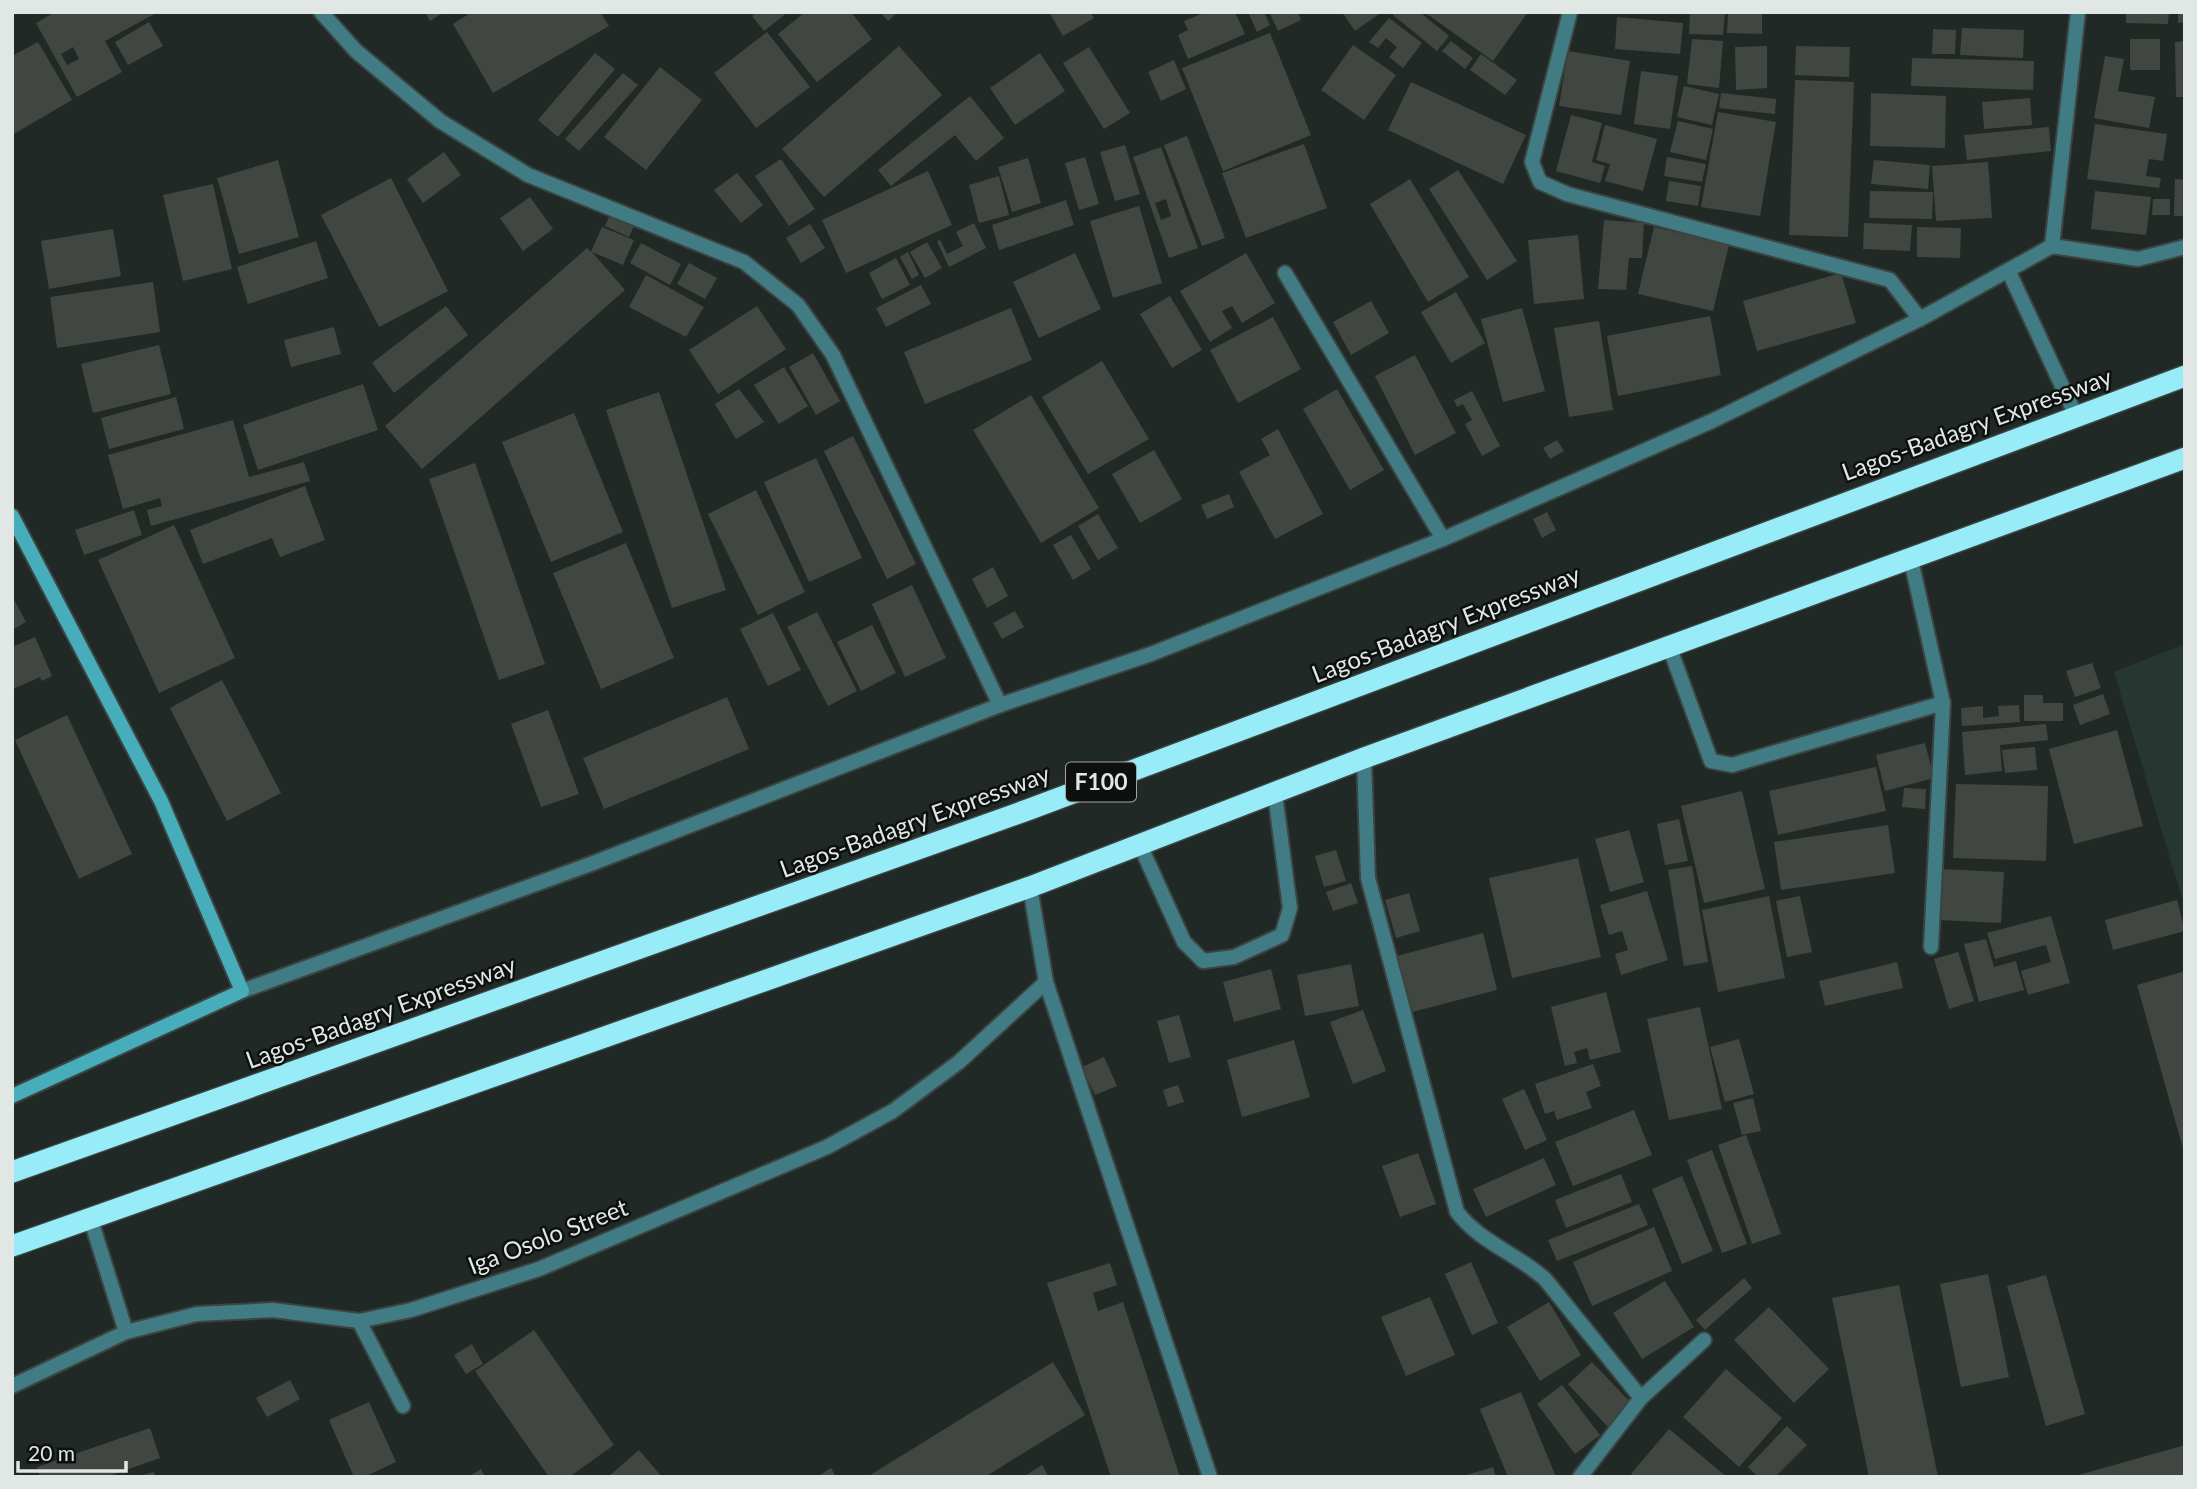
<svg xmlns="http://www.w3.org/2000/svg" width="2197" height="1489" font-family="Lato,sans-serif">
<rect width="100%" height="100%" fill="#202926"/>
<polygon fill="#263631" points="2185,644 2185,908 2114,672"/>
<g fill="#414740" fill-rule="evenodd">
<path d="M55,12H158L105,41L122,72L77,97L36,23ZM73,47L79,59L67,65L61,54Z"/>
<polygon points="425,12 444,12 430,21"/>
<polygon points="472,12 600,12 609,26 493,93 453,24"/>
<polygon points="757,12 788,12 764,31 752,16"/>
<polygon points="805,12 851,12 872,39 817,82 778,34"/>
<polygon points="880,12 898,12 888,21"/>
<polygon points="1049,12 1090,12 1094,18 1063,36"/>
<polygon points="1206,12 1235,12 1245,34 1188,59 1178,35 1188,30 1184,21"/>
<polygon points="1248,12 1264,12 1270,25 1257,32"/>
<polygon points="1269,12 1298,12 1301,20 1278,31"/>
<polygon points="1342,12 1382,12 1355,31"/>
<polygon points="1395,12 1420,12 1449,36 1437,51 1393,15"/>
<polygon points="1424,12 1528,12 1493,61"/>
<polygon points="1690,12 1725,12 1723,35 1689,34"/>
<polygon points="1728,12 1762,12 1762,34 1727,33"/>
<polygon points="2126,12 2169,12 2168,24 2126,23"/>
<polygon points="2178,12 2185,12 2185,22 2178,23"/>
<polygon points="1617,17 1683,23 1680,54 1615,49"/>
<polygon points="1389,18 1422,43 1403,68 1389,57 1397,47 1386,38 1378,48 1369,42"/>
<polygon points="149,22 163,46 128,65 115,42"/>
<polygon points="1962,28 2024,30 2023,58 1960,55"/>
<polygon points="1933,29 1956,30 1955,54 1932,54"/>
<polygon points="767,32 810,87 756,128 714,73"/>
<polygon points="1270,33 1311,135 1223,171 1182,68"/>
<polygon points="1692,39 1723,41 1719,88 1687,84"/>
<rect x="2130" y="39" width="30" height="31"/>
<polygon points="1451,41 1473,58 1465,69 1442,51"/>
<polygon points="2185,41 2185,97 2176,97 2175,42"/>
<polygon points="38,42 72,100 12,135 12,56"/>
<polygon points="1353,45 1396,75 1364,120 1321,90"/>
<polygon points="899,46 942,95 824,197 782,149"/>
<polygon points="1767,46 1767,88 1736,90 1735,47"/>
<polygon points="1796,46 1850,47 1849,77 1795,75"/>
<polygon points="1089,47 1130,113 1104,129 1063,63"/>
<polygon points="1568,51 1630,61 1621,115 1559,106"/>
<polygon points="595,53 615,69 558,137 538,120"/>
<polygon points="1040,53 1065,91 1015,125 990,88"/>
<polygon points="1481,54 1517,80 1505,95 1470,70"/>
<polygon points="2105,56 2124,59 2118,91 2155,97 2149,128 2094,118"/>
<polygon points="1912,58 2034,61 2033,90 1911,86"/>
<polygon points="1174,60 1186,89 1161,101 1148,72"/>
<polygon points="660,67 702,100 646,170 604,137"/>
<polygon points="1641,71 1678,76 1670,129 1634,124"/>
<polygon points="623,73 638,85 579,151 565,139"/>
<polygon points="1795,80 1854,82 1848,237 1789,235"/>
<polygon points="1411,82 1526,135 1503,184 1388,130"/>
<polygon points="1684,86 1719,94 1712,125 1677,117"/>
<polygon points="1721,93 1776,99 1775,114 1719,108"/>
<polygon points="1871,93 1946,96 1945,148 1870,146"/>
<polygon points="970,96 1004,138 976,161 955,135 891,186 878,170"/>
<polygon points="2030,98 2032,125 1984,129 1982,102"/>
<polygon points="1718,112 1776,122 1760,216 1701,207"/>
<polygon points="1571,115 1602,123 1592,162 1605,166 1600,183 1556,171"/>
<polygon points="1678,121 1713,129 1706,160 1670,152"/>
<polygon points="2095,124 2167,134 2163,161 2149,159 2146,176 2161,178 2159,188 2087,179"/>
<polygon points="1605,125 1657,139 1643,191 1605,181 1610,164 1596,160"/>
<polygon points="2049,127 2051,151 1967,160 1964,135"/>
<polygon points="1187,136 1225,238 1202,246 1164,145"/>
<polygon points="1304,144 1327,208 1246,238 1222,173"/>
<polygon points="1125,145 1140,194 1115,201 1100,152"/>
<path d="M1161,147L1198,248L1169,258L1133,157ZM1166,199L1171,216L1161,220L1155,203Z"/>
<polygon points="444,152 461,175 423,203 407,179"/>
<polygon points="1085,157 1099,204 1079,210 1065,163"/>
<polygon points="1667,157 1706,164 1702,182 1664,176"/>
<polygon points="1028,158 1041,203 1012,212 998,167"/>
<polygon points="781,159 815,209 789,226 755,176"/>
<polygon points="278,160 299,237 239,254 217,178"/>
<polygon points="1874,160 1930,165 1928,189 1871,184"/>
<polygon points="1988,162 1992,218 1936,221 1932,166"/>
<polygon points="1458,170 1517,261 1487,280 1429,189"/>
<polygon points="928,171 952,225 846,273 822,220"/>
<polygon points="737,173 763,205 741,223 714,190"/>
<polygon points="999,176 1009,215 979,223 969,185"/>
<polygon points="391,178 448,291 379,327 321,215"/>
<polygon points="1410,179 1469,277 1428,302 1370,204"/>
<polygon points="2175,179 2185,180 2185,216 2174,216"/>
<polygon points="1669,181 1701,186 1698,206 1666,201"/>
<polygon points="213,184 232,269 183,281 163,195"/>
<polygon points="1870,191 1933,192 1932,219 1869,218"/>
<polygon points="2095,191 2151,197 2146,235 2091,229"/>
<polygon points="530,197 553,229 523,251 500,218"/>
<polygon points="2153,199 2170,199 2170,215 2152,215"/>
<polygon points="1066,200 1074,225 999,250 992,225"/>
<polygon points="1139,206 1162,283 1113,298 1090,221"/>
<polygon points="610,215 634,226 629,237 605,226"/>
<polygon points="1604,220 1644,223 1642,258 1629,258 1626,290 1598,289"/>
<polygon points="974,223 986,248 949,267 937,241 940,240 947,254 963,246 956,232"/>
<polygon points="1864,223 1912,225 1910,251 1863,249"/>
<polygon points="810,224 825,248 801,263 786,238"/>
<polygon points="602,227 634,240 623,265 592,252 625,290 422,469 385,426 587,248 591,252"/>
<polygon points="1654,227 1729,245 1713,311 1638,294"/>
<polygon points="1917,227 1961,228 1960,258 1917,257"/>
<polygon points="113,229 121,276 49,289 41,241"/>
<polygon points="1578,235 1584,299 1534,304 1528,240"/>
<polygon points="316,241 328,278 248,304 237,267"/>
<polygon points="927,242 942,268 925,278 910,252"/>
<polygon points="641,243 681,264 670,285 630,263"/>
<polygon points="908,252 919,275 912,279 900,257"/>
<polygon points="1075,253 1101,309 1039,338 1013,282"/>
<polygon points="1246,253 1275,303 1242,323 1232,306 1222,311 1232,328 1210,342 1180,291"/>
<polygon points="896,258 910,285 882,299 869,273"/>
<polygon points="689,263 717,278 705,299 677,284"/>
<polygon points="1841,273 1856,323 1757,351 1743,301"/>
<polygon points="646,275 704,307 686,337 629,307"/>
<polygon points="153,282 160,332 57,348 50,297"/>
<polygon points="921,285 931,304 886,327 876,308"/>
<polygon points="1456,292 1485,343 1451,363 1421,312"/>
<polygon points="1170,296 1202,350 1172,368 1140,314"/>
<polygon points="1371,301 1389,333 1351,355 1333,322"/>
<polygon points="446,306 468,335 394,393 372,363"/>
<polygon points="757,306 786,349 718,394 689,350"/>
<polygon points="1011,308 1032,360 925,404 904,352"/>
<polygon points="1522,308 1545,391 1503,402 1481,319"/>
<polygon points="1710,316 1721,375 1618,396 1607,336"/>
<polygon points="1273,317 1301,369 1238,403 1210,350"/>
<polygon points="1599,321 1613,410 1569,417 1554,328"/>
<polygon points="334,327 341,354 291,367 284,340"/>
<polygon points="159,345 171,394 93,413 81,364"/>
<polygon points="813,353 840,401 816,415 789,367"/>
<polygon points="1415,355 1456,433 1415,455 1375,376"/>
<polygon points="1102,361 1149,439 1088,474 1042,397"/>
<polygon points="784,367 808,406 779,424 754,385"/>
<polygon points="363,384 378,430 258,470 243,425"/>
<polygon points="739,389 764,422 736,439 715,404"/>
<polygon points="1337,389 1384,470 1350,490 1303,409"/>
<polygon points="1472,391 1500,446 1482,456 1465,424 1472,420 1463,404 1457,407 1454,400"/>
<polygon points="659,392 726,590 672,608 606,410"/>
<polygon points="1031,395 1099,508 1041,543 973,430"/>
<polygon points="176,397 184,429 109,449 101,418"/>
<polygon points="574,413 623,532 551,562 502,442"/>
<polygon points="233,420 249,477 304,462 310,481 151,526 147,510 162,506 160,498 123,509 108,455"/>
<polygon points="1278,429 1323,514 1275,539 1239,472 1270,455 1261,439"/>
<polygon points="853,436 916,564 887,579 824,451"/>
<polygon points="1557,440 1564,451 1550,459 1543,448"/>
<polygon points="1154,450 1182,499 1140,523 1112,474"/>
<polygon points="816,458 862,558 809,582 764,482"/>
<polygon points="475,463 545,664 499,680 429,479"/>
<polygon points="305,486 325,540 280,557 272,538 203,564 190,530"/>
<polygon points="756,490 805,592 758,615 708,514"/>
<polygon points="1229,494 1234,507 1207,519 1201,505"/>
<polygon points="134,510 142,535 84,555 75,530"/>
<polygon points="1547,512 1556,530 1542,538 1533,519"/>
<polygon points="1098,514 1118,548 1098,560 1078,526"/>
<polygon points="174,525 235,658 159,693 98,560"/>
<polygon points="1071,535 1091,569 1073,580 1053,545"/>
<polygon points="626,543 674,658 601,689 553,573"/>
<polygon points="993,567 1008,596 987,608 972,579"/>
<polygon points="912,585 946,658 905,677 872,604"/>
<polygon points="12,596 26,622 12,630"/>
<polygon points="1015,611 1024,627 1002,639 993,623"/>
<polygon points="817,612 857,691 828,706 787,627"/>
<polygon points="773,613 801,670 768,686 740,629"/>
<polygon points="872,625 896,673 861,691 837,642"/>
<polygon points="35,637 52,676 42,681 40,677 13,689 12,647"/>
<polygon points="2092,663 2101,688 2075,697 2066,671"/>
<polygon points="222,680 281,793 227,821 170,708"/>
<polygon points="2103,694 2110,714 2080,725 2073,705"/>
<polygon points="2024,695 2043,695 2043,703 2063,703 2063,721 2024,721"/>
<polygon points="727,697 749,749 604,809 583,758"/>
<polygon points="2019,705 2020,722 1962,726 1961,708 1983,706 1983,718 1999,716 1998,706"/>
<polygon points="548,710 579,794 541,807 511,724"/>
<polygon points="67,715 132,854 79,879 15,740"/>
<polygon points="2046,724 2048,740 2000,745 2002,771 1965,775 1962,732"/>
<polygon points="2117,730 2143,826 2074,844 2049,749"/>
<polygon points="1925,743 1934,778 1885,791 1876,755"/>
<polygon points="2035,747 2037,770 2005,773 2002,750"/>
<polygon points="1876,767 1886,811 1778,835 1769,791"/>
<polygon points="1956,784 2048,786 2046,861 1953,858"/>
<polygon points="1904,788 1926,789 1925,809 1902,807"/>
<polygon points="1742,791 1765,889 1704,903 1681,806"/>
<polygon points="1679,819 1688,861 1665,865 1657,824"/>
<polygon points="1888,825 1895,873 1781,890 1774,842"/>
<polygon points="1629,830 1644,882 1610,892 1595,839"/>
<polygon points="1336,850 1346,881 1324,887 1315,856"/>
<polygon points="1578,858 1601,957 1512,978 1489,878"/>
<polygon points="1692,866 1708,962 1684,966 1668,870"/>
<polygon points="1941,869 2004,872 2001,923 1938,920"/>
<polygon points="1351,883 1358,903 1333,911 1326,892"/>
<polygon points="1647,891 1668,960 1621,975 1615,954 1628,950 1622,931 1609,935 1600,905"/>
<polygon points="1409,893 1420,931 1396,938 1385,900"/>
<polygon points="1769,896 1785,978 1718,992 1702,910"/>
<polygon points="1800,896 1812,952 1787,957 1776,901"/>
<polygon points="2177,900 2185,931 2113,950 2105,920"/>
<polygon points="2051,916 2070,983 2028,995 2021,971 2051,962 2046,945 1995,959 1987,933"/>
<polygon points="1483,933 1497,990 1412,1012 1397,956"/>
<polygon points="1986,939 1994,967 2016,961 2024,990 1979,1002 1964,944"/>
<polygon points="1958,952 1974,1001 1949,1009 1934,959"/>
<polygon points="1897,962 1903,988 1825,1006 1819,981"/>
<polygon points="1351,964 1359,1006 1305,1016 1297,975"/>
<polygon points="1271,969 1281,1009 1234,1022 1223,982"/>
<polygon points="2185,971 2185,1152 2184,1152 2137,985"/>
<polygon points="1606,992 1621,1052 1590,1060 1587,1048 1574,1052 1577,1063 1565,1066 1551,1007"/>
<polygon points="1700,1007 1722,1109 1669,1120 1647,1019"/>
<polygon points="1363,1010 1386,1071 1353,1084 1330,1022"/>
<polygon points="1179,1015 1191,1057 1169,1063 1157,1021"/>
<polygon points="1739,1039 1754,1094 1725,1102 1710,1047"/>
<polygon points="1294,1040 1310,1097 1242,1117 1227,1060"/>
<polygon points="1104,1057 1117,1086 1095,1095 1082,1067"/>
<polygon points="1593,1064 1601,1086 1586,1092 1592,1108 1557,1120 1554,1111 1545,1114 1535,1084"/>
<polygon points="1178,1085 1184,1102 1168,1107 1163,1090"/>
<polygon points="1524,1089 1547,1140 1525,1150 1502,1099"/>
<polygon points="1753,1098 1761,1131 1742,1135 1733,1103"/>
<polygon points="1634,1110 1652,1155 1573,1186 1555,1142"/>
<polygon points="1746,1135 1781,1234 1752,1244 1718,1145"/>
<polygon points="1712,1150 1747,1244 1722,1253 1687,1160"/>
<polygon points="1418,1153 1436,1204 1400,1217 1382,1166"/>
<polygon points="1544,1158 1556,1185 1486,1217 1473,1189"/>
<polygon points="1621,1174 1632,1202 1566,1228 1555,1200"/>
<polygon points="1682,1176 1713,1251 1682,1264 1652,1189"/>
<polygon points="1639,1204 1648,1225 1557,1261 1548,1240"/>
<polygon points="1654,1227 1672,1271 1592,1306 1573,1262"/>
<polygon points="1471,1262 1498,1323 1472,1335 1445,1274"/>
<polygon points="1110,1263 1117,1285 1093,1293 1098,1311 1123,1302 1180,1477 1111,1477 1047,1283"/>
<polygon points="1988,1274 2009,1377 1961,1387 1940,1284"/>
<polygon points="2046,1275 2085,1414 2046,1426 2007,1286"/>
<polygon points="1744,1278 1752,1288 1705,1330 1696,1320"/>
<polygon points="1665,1281 1694,1327 1642,1359 1613,1313"/>
<polygon points="1899,1285 1938,1477 1869,1477 1832,1298"/>
<polygon points="1430,1297 1455,1355 1406,1376 1381,1317"/>
<polygon points="1549,1302 1581,1355 1540,1381 1507,1327"/>
<polygon points="1769,1307 1829,1369 1794,1403 1734,1340"/>
<polygon points="534,1330 614,1445 569,1477 549,1477 475,1371"/>
<polygon points="472,1344 483,1364 466,1374 454,1355"/>
<polygon points="1053,1362 1085,1415 985,1477 867,1477"/>
<polygon points="1592,1362 1632,1404 1608,1427 1568,1384"/>
<polygon points="1726,1369 1782,1418 1739,1467 1683,1417"/>
<polygon points="290,1380 300,1399 267,1417 256,1398"/>
<polygon points="1562,1385 1600,1435 1575,1454 1537,1404"/>
<polygon points="1521,1392 1556,1477 1508,1477 1480,1409"/>
<polygon points="369,1402 396,1462 364,1477 354,1477 329,1420"/>
<polygon points="1787,1426 1807,1445 1775,1477 1758,1477 1748,1467"/>
<polygon points="150,1428 160,1458 106,1477 40,1477 37,1467"/>
<polygon points="1669,1429 1727,1477 1634,1477 1631,1474"/>
<polygon points="2185,1445 2185,1477 2075,1477 2075,1476"/>
<polygon points="639,1450 662,1477 608,1477"/>
<polygon points="1042,1465 1049,1477 1023,1477"/>
<polygon points="1493,1467 1496,1477 1463,1477 1463,1476"/>
<polygon points="831,1468 836,1477 817,1477"/>
<polygon points="481,1469 485,1477 468,1477"/>
<polygon points="154,1472 155,1477 139,1477 139,1476"/>
</g>
<g fill="none" stroke-linecap="round" stroke-linejoin="round">
<g stroke="#3b4441" stroke-width="18">
<g id="lane">
<polyline points="1285,273 1443,539"/>
<polyline points="1140,845 1184,942 1203,961 1234,957 1282,935 1290,908 1275,794"/>
<polyline points="359,1321 403,1406"/>
</g>
</g>
<g stroke="#3b4441" stroke-width="18">
<g id="street">
<polyline points="321,12 356,51 440,121 528,175 744,262 798,305 833,355 1000,705"/>
<polyline points="1570,12 1532,162 1540,182 1567,194 1890,280 1920,319"/>
<polyline points="2052,246 2078,12"/>
<polyline points="2009,272 2076,416"/>
<polyline points="1669,646 1711,761 1732,765 1943,703 1911,560"/>
<path d="M1364,758L1368,878L1457,1212C1480,1242 1517,1254 1545,1279L1641,1398"/>
<polyline points="1030,887 1046,982 1210,1477"/>
<polyline points="1931,947 1943,703"/>
<polyline points="242,991 588,865 1000,705 1151,654 1443,539 1712,421 1920,319 2052,246 2138,259 2185,247"/>
<polyline points="90,1217 126,1332"/>
<polyline points="12,1386 126,1332 197,1314 273,1310 359,1321 411,1310 539,1269 827,1147 893,1111 959,1062 1046,982"/>
<polyline points="1580,1477 1641,1398 1704,1340"/>
</g>
</g>
<g stroke="#3b4441" stroke-width="18">
<polyline id="secondary" points="12,516 161,801 242,991 12,1096"/>
</g>
<g stroke="#3b4441" stroke-width="24">
<g id="highway">
<polyline points="12,1172 1030,809 2185,376"/>
<polyline points="12,1246 1030,887 1364,758 2185,458"/>
</g>
</g>
<use href="#lane" stroke="#417c84" stroke-width="14"/>
<use href="#street" stroke="#417c84" stroke-width="14"/>
<use href="#secondary" stroke="#47adba" stroke-width="14"/>
<use href="#highway" stroke="#97ecf8" stroke-width="21"/>
</g>
<g text-anchor="middle" stroke-width="5" stroke-linejoin="round" paint-order="stroke">
<rect fill="#0d100f" stroke="#a1a6a5" stroke-width="2" x="1066" y="762.5" width="70" height="39" rx="5"/>
<g font-size="23" font-weight="bold" fill="#e1e7e5">
<text x="1101" y="790">F100</text>
</g>
<g font-size="24" fill="#e1e7e5" stroke="#0d100f">
<text transform="translate(1977 425) rotate(-20)" y="8">Lagos-Badagry Expressway</text>
<text transform="translate(1446 625) rotate(-21)" y="8">Lagos-Badagry Expressway</text>
<text transform="translate(915 822) rotate(-20)" y="8">Lagos-Badagry Expressway</text>
<text transform="translate(381 1013) rotate(-20)" y="8">Lagos-Badagry Expressway</text>
<text transform="translate(548 1237) rotate(-21)" y="8">Iga Osolo Street</text>
</g>
</g>
<rect width="2197" height="1489" fill="none" stroke="#e1e7e5" stroke-width="28"/>
<path d="M18 1461v10h108v-10" fill="none" stroke="#e1e7e5" stroke-width="3.5"/>
<text x="28" y="1461" font-size="21" fill="#e1e7e5" stroke="#0d100f" stroke-width="5" paint-order="stroke">20 m</text>
</svg>
